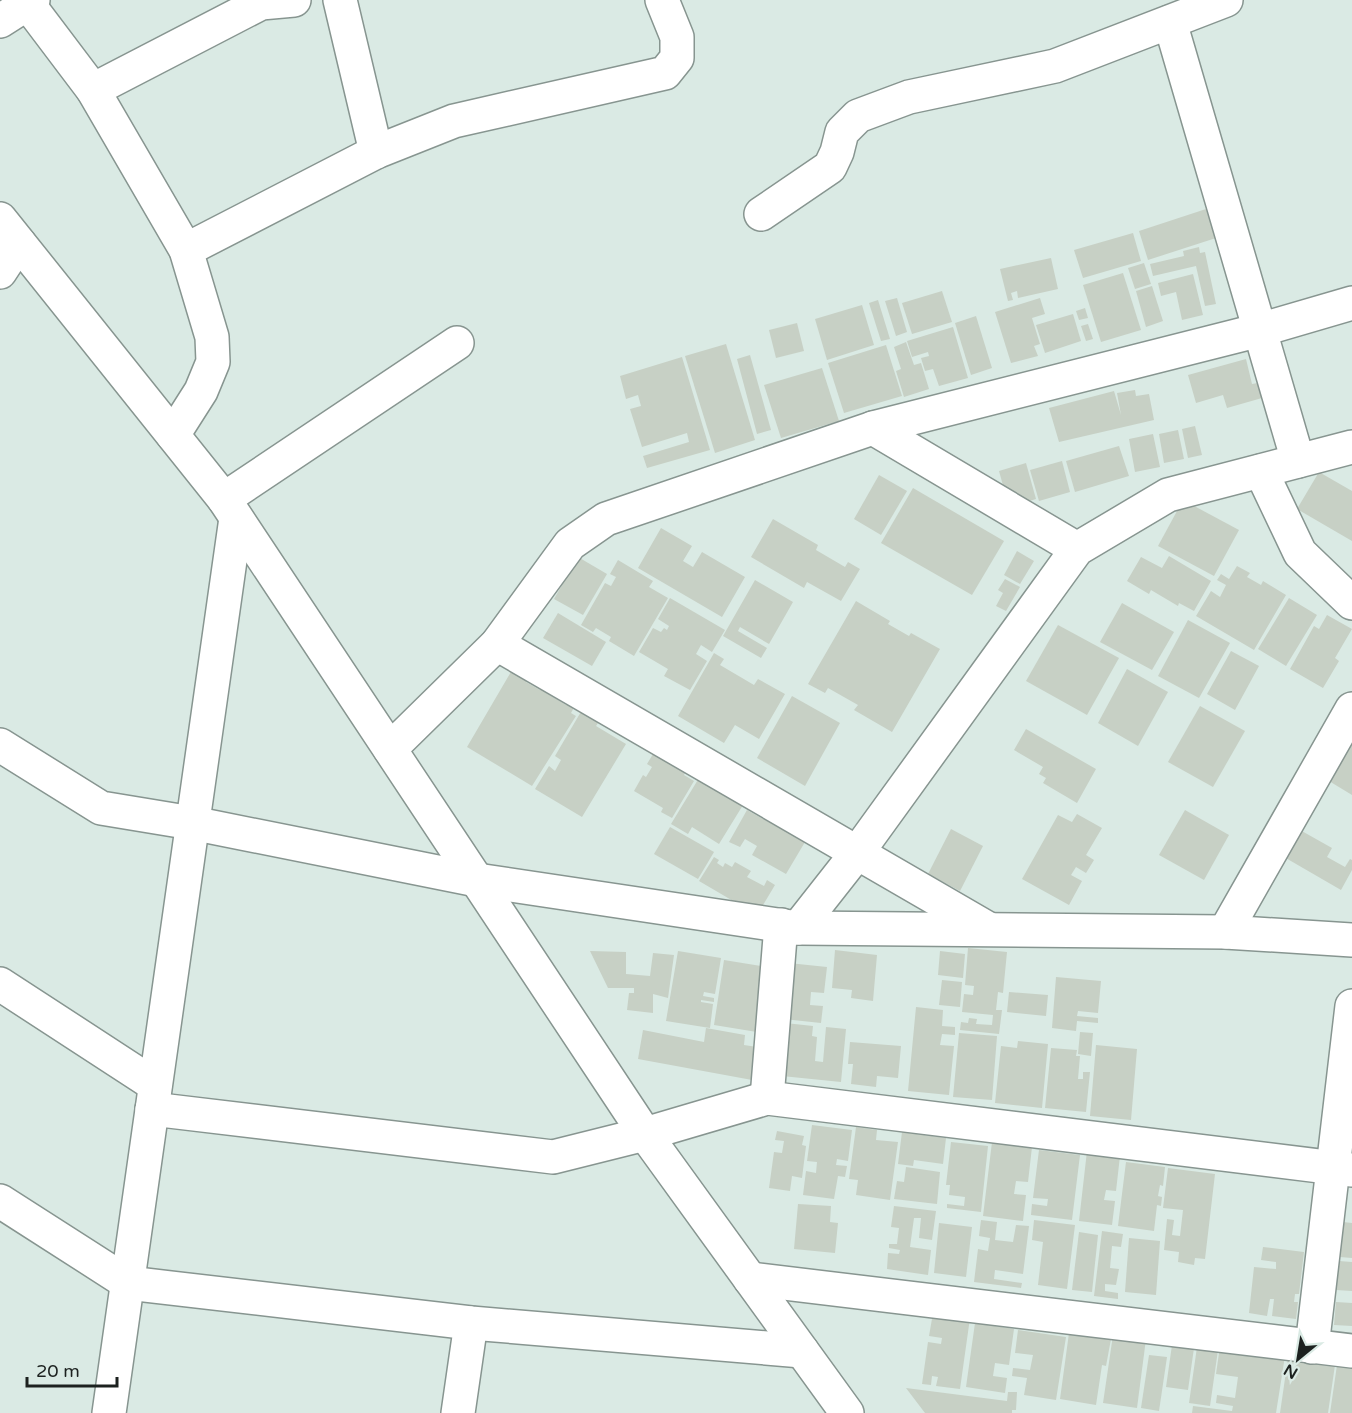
<svg xmlns="http://www.w3.org/2000/svg" width="1352" height="1413" font-family="'Varela Round',sans-serif">
<rect width="100%" height="100%" fill="#daeae4"/>
<g fill="#c7d0c5">
<polygon points="1206,209 1216,238 1148,260 1139,231"/>
<polygon points="1133,233 1141,261 1083,278 1074,250"/>
<polygon points="1199,247 1200,253 1205,252 1216,304 1205,306 1196,266 1153,276 1150,264 1184,256 1183,251"/>
<polygon points="1051,258 1058,289 1018,298 1017,291 1011,293 1013,300 1008,301 1000,269"/>
<polygon points="1144,263 1151,284 1135,289 1128,268"/>
<polygon points="1123,273 1141,330 1101,342 1083,285"/>
<polygon points="1193,274 1203,315 1182,320 1176,292 1161,296 1158,283"/>
<polygon points="1152,286 1163,321 1146,327 1136,291"/>
<polygon points="942,291 952,322 912,334 902,303"/>
<polygon points="897,298 907,332 896,336 885,301"/>
<polygon points="1040,298 1045,314 1032,318 1040,344 1034,346 1038,356 1011,363 995,312"/>
<polygon points="878,300 890,339 881,341 869,303"/>
<polygon points="862,305 874,345 827,360 815,319"/>
<polygon points="1085,308 1088,318 1079,320 1076,311"/>
<polygon points="1073,314 1081,341 1045,353 1036,325"/>
<polygon points="976,316 992,368 971,375 955,323"/>
<polygon points="797,323 804,351 776,358 769,330"/>
<polygon points="1088,324 1093,339 1086,341 1081,326"/>
<polygon points="953,327 968,378 939,386 933,369 925,371 921,358 929,356 928,352 912,357 907,341"/>
<polygon points="906,342 914,365 921,363 929,389 904,397 896,371 901,369 894,347"/>
<polygon points="726,344 755,440 715,453 685,356"/>
<polygon points="886,345 902,396 844,413 828,363"/>
<polygon points="750,355 771,430 757,434 737,359"/>
<polygon points="682,357 710,450 647,468 643,456 689,442 687,433 642,447 630,409 641,406 638,395 626,399 620,376"/>
<polygon points="1246,359 1252,384 1258,383 1262,398 1227,408 1223,395 1196,403 1188,375"/>
<polygon points="822,368 839,421 781,438 764,385"/>
<polygon points="1135,390 1136,396 1149,394 1154,420 1059,442 1049,408 1114,391 1121,415 1117,393"/>
<polygon points="1195,426 1202,455 1188,458 1182,429"/>
<polygon points="1178,430 1184,459 1164,463 1159,434"/>
<polygon points="1153,434 1160,467 1135,472 1129,439"/>
<polygon points="1119,446 1129,476 1075,492 1066,461"/>
<polygon points="1062,461 1070,492 1039,501 1030,470"/>
<polygon points="1026,463 1036,499 1009,507 999,471"/>
<polygon points="1319,472 1352,491 1352,541 1297,509"/>
<polygon points="879,475 907,491 881,535 854,519"/>
<polygon points="913,488 1004,541 972,595 881,543"/>
<polygon points="1183,500 1239,530 1214,576 1158,546"/>
<polygon points="773,519 818,545 816,550 845,567 848,562 860,569 841,601 807,582 804,588 751,557"/>
<polygon points="661,528 692,546 683,561 693,567 702,552 745,577 722,617 638,568"/>
<polygon points="1017,551 1034,561 1020,584 1004,575"/>
<polygon points="1169,556 1211,581 1194,611 1179,603 1178,606 1151,590 1149,594 1127,581 1141,557 1162,568"/>
<polygon points="578,557 607,574 583,615 554,599"/>
<polygon points="618,560 653,581 649,587 668,598 634,656 609,641 611,637 596,628 593,632 581,625 605,583 611,586 616,577 610,574"/>
<polygon points="1237,566 1250,573 1247,577 1261,585 1263,581 1286,595 1254,650 1196,616 1211,591 1220,597 1226,585 1217,580 1221,574 1229,579"/>
<polygon points="1005,579 1020,587 1006,611 996,606 1003,593 998,590"/>
<polygon points="755,580 793,602 769,644 740,627 738,631 767,648 761,658 723,636"/>
<polygon points="670,598 725,630 712,652 701,645 696,654 707,661 690,690 664,676 668,669 639,652 653,628 661,632 664,628 667,630 669,626 658,619"/>
<polygon points="1289,598 1317,615 1286,666 1258,649"/>
<polygon points="856,601 890,621 888,624 909,636 911,633 940,649 892,732 854,710 858,705 828,688 825,693 808,684"/>
<polygon points="1122,603 1174,632 1152,670 1100,642"/>
<polygon points="558,613 606,642 592,666 543,638"/>
<polygon points="1327,615 1352,629 1335,658 1339,661 1323,688 1290,669 1314,626 1319,629"/>
<polygon points="1188,620 1230,643 1199,698 1158,676"/>
<polygon points="1058,625 1119,658 1087,715 1026,681"/>
<polygon points="1231,651 1259,666 1235,710 1207,694"/>
<polygon points="714,653 724,659 720,665 754,685 758,679 785,694 759,739 735,725 724,743 678,716"/>
<polygon points="515,665 531,674 526,682 540,690 543,685 547,688 545,692 566,705 570,698 577,702 571,713 576,716 532,786 467,747"/>
<polygon points="1127,669 1168,692 1138,746 1098,723"/>
<polygon points="792,696 840,723 805,786 757,758"/>
<polygon points="1200,706 1245,731 1213,787 1168,762"/>
<polygon points="582,710 600,720 596,726 626,744 582,817 535,789 549,766 555,771 561,760 555,756"/>
<polygon points="1026,729 1096,769 1077,803 1043,783 1046,778 1039,774 1043,767 1014,750"/>
<polygon points="1350,744 1352,745 1352,795 1329,781"/>
<polygon points="653,754 685,773 684,775 694,781 672,818 661,812 663,808 634,791 643,775 646,777 652,767 647,764"/>
<polygon points="699,778 743,805 719,844 692,827 688,834 671,824"/>
<polygon points="747,810 805,842 786,874 752,855 757,846 745,839 740,847 729,842"/>
<polygon points="1185,810 1229,835 1204,880 1159,855"/>
<polygon points="1077,814 1102,828 1086,855 1094,860 1086,873 1076,867 1071,875 1082,881 1069,905 1022,879 1058,815 1072,822"/>
<polygon points="670,827 714,852 698,879 654,854"/>
<polygon points="951,829 983,846 960,891 928,874"/>
<polygon points="1300,830 1332,848 1327,857 1345,867 1350,859 1352,860 1352,870 1341,890 1284,857"/>
<polygon points="714,857 719,860 717,863 723,867 725,863 732,867 735,862 751,871 747,877 764,886 767,880 775,885 757,915 699,881"/>
<polygon points="968,948 1007,952 1003,993 998,992 996,1010 1002,1010 999,1034 960,1030 961,1022 968,1023 969,1018 977,1019 976,1024 992,1025 993,1015 962,1012 964,994 973,995 974,986 965,985"/>
<polygon points="835,950 877,955 873,1001 851,998 852,990 832,988"/>
<polygon points="590,951 626,952 626,974 650,976 653,953 674,955 668,998 653,994 653,1013 627,1010 629,993 634,993 634,988 608,988"/>
<polygon points="678,951 721,958 715,994 704,992 703,996 714,998 714,1002 701,1000 701,1002 713,1004 710,1028 666,1021"/>
<polygon points="940,951 965,954 963,978 938,975"/>
<polygon points="724,960 774,968 763,1033 714,1025"/>
<polygon points="779,962 827,967 824,993 811,992 810,1005 823,1006 821,1023 774,1018"/>
<polygon points="1056,977 1101,981 1098,1013 1078,1011 1077,1016 1098,1018 1098,1023 1077,1021 1076,1031 1052,1028"/>
<polygon points="942,980 962,982 960,1007 939,1005"/>
<polygon points="1009,992 1048,995 1046,1016 1007,1012"/>
<polygon points="916,1007 943,1010 942,1026 955,1027 955,1035 942,1034 940,1045 954,1046 949,1095 908,1091"/>
<polygon points="776,1022 813,1026 812,1036 817,1037 815,1061 823,1062 826,1027 846,1029 841,1082 772,1075"/>
<polygon points="706,1028 745,1035 744,1045 757,1047 763,1082 638,1059 643,1030 704,1042"/>
<polygon points="1080,1032 1093,1033 1091,1056 1078,1054"/>
<polygon points="959,1033 997,1036 992,1100 953,1097"/>
<polygon points="1018,1041 1048,1044 1042,1108 995,1103 1001,1046 1017,1048"/>
<polygon points="850,1042 901,1046 898,1078 877,1076 876,1087 851,1084 853,1064 848,1064"/>
<polygon points="1096,1045 1137,1049 1131,1120 1090,1116"/>
<polygon points="1051,1048 1077,1050 1076,1056 1080,1056 1078,1079 1083,1079 1083,1072 1090,1072 1086,1112 1045,1108"/>
<polygon points="812,1125 852,1130 848,1161 837,1159 836,1165 847,1166 845,1177 838,1176 834,1199 803,1195 806,1171 816,1173 817,1162 807,1161"/>
<polygon points="856,1127 877,1130 876,1140 898,1142 890,1200 856,1195 858,1180 849,1179"/>
<polygon points="777,1131 804,1136 802,1145 806,1146 802,1178 792,1176 790,1191 769,1188 774,1152 782,1153 784,1141 775,1140"/>
<polygon points="902,1132 946,1138 943,1164 914,1160 913,1166 898,1164"/>
<polygon points="951,1142 988,1146 981,1212 947,1208 947,1204 964,1206 965,1197 949,1195 950,1185 946,1185"/>
<polygon points="992,1142 1032,1147 1028,1182 1016,1181 1014,1194 1026,1195 1023,1221 983,1216"/>
<polygon points="1039,1150 1080,1155 1072,1220 1031,1215 1032,1204 1047,1206 1048,1199 1033,1198"/>
<polygon points="1087,1151 1120,1156 1116,1191 1106,1190 1104,1200 1115,1201 1112,1225 1079,1221"/>
<polygon points="1126,1162 1165,1167 1163,1186 1160,1185 1158,1196 1162,1197 1161,1206 1157,1205 1154,1231 1118,1226"/>
<polygon points="906,1167 940,1172 937,1204 894,1199 897,1181 904,1182"/>
<polygon points="1168,1168 1215,1174 1205,1259 1195,1258 1194,1265 1178,1262 1179,1252 1164,1250 1167,1219 1174,1220 1172,1235 1180,1236 1183,1210 1163,1208"/>
<polygon points="798,1204 831,1206 830,1222 838,1223 835,1253 794,1249"/>
<polygon points="894,1206 936,1211 932,1240 919,1238 921,1218 914,1218 910,1247 931,1250 928,1275 887,1269 888,1253 899,1254 900,1250 889,1248 889,1244 897,1244 899,1228 891,1227"/>
<polygon points="981,1220 997,1222 995,1240 1013,1242 1016,1225 1029,1226 1023,1274 995,1270 994,1279 1022,1283 1021,1288 974,1282 978,1249 988,1251 990,1238 979,1236"/>
<polygon points="1034,1220 1075,1225 1067,1289 1038,1285 1043,1242 1032,1240"/>
<polygon points="1343,1222 1352,1223 1352,1258 1340,1257"/>
<polygon points="939,1223 972,1227 966,1277 934,1273"/>
<polygon points="1102,1231 1123,1234 1121,1247 1112,1246 1110,1268 1119,1269 1116,1285 1105,1284 1105,1291 1118,1293 1118,1299 1094,1296"/>
<polygon points="1079,1232 1098,1235 1092,1292 1072,1290"/>
<polygon points="1129,1238 1160,1241 1156,1295 1125,1292"/>
<polygon points="1263,1247 1304,1252 1299,1294 1295,1294 1294,1302 1298,1302 1296,1319 1272,1316 1274,1299 1270,1299 1267,1316 1249,1313 1254,1267 1276,1269 1276,1262 1261,1260"/>
<polygon points="1339,1261 1352,1262 1352,1291 1336,1290"/>
<polygon points="1336,1302 1352,1303 1352,1326 1334,1325"/>
<polygon points="933,1313 970,1318 960,1389 936,1386 938,1377 932,1376 931,1385 922,1384 928,1342 941,1344 942,1338 929,1336"/>
<polygon points="975,1323 1014,1329 1009,1365 995,1363 993,1376 1007,1378 1005,1393 966,1387"/>
<polygon points="1018,1330 1066,1337 1056,1400 1024,1395 1027,1378 1012,1376 1013,1368 1030,1370 1033,1355 1015,1353"/>
<polygon points="1069,1333 1111,1339 1106,1366 1102,1365 1096,1405 1060,1399"/>
<polygon points="1113,1335 1146,1339 1137,1408 1103,1403"/>
<polygon points="1172,1345 1194,1348 1188,1390 1166,1387"/>
<polygon points="1220,1346 1285,1356 1276,1413 1192,1413 1193,1406 1232,1411 1233,1406 1216,1403 1217,1395 1235,1398 1238,1377 1216,1374"/>
<polygon points="1197,1347 1218,1350 1210,1406 1189,1403"/>
<polygon points="1149,1355 1167,1357 1159,1411 1141,1408"/>
<polygon points="1288,1358 1335,1365 1328,1413 1280,1413"/>
<polygon points="1337,1365 1352,1367 1352,1413 1330,1413"/>
<polygon points="906,1388 1007,1401 1008,1392 1017,1392 1016,1410 1012,1410 1012,1413 925,1413"/>
</g>
<g fill="none" stroke-linecap="round" stroke-linejoin="round">
<g stroke="#879590" stroke-width="36">
<g id="minor">
<polyline points="25,0 93,90 186,250 212,337 213,362 201,391 173,435"/>
<polyline points="340,0 376,152"/>
<polyline points="0,21 33,0"/>
<polyline points="1170,22 1298,461"/>
<polyline points="93,90 261,3 294,0"/>
<polyline points="761,214 830,167 837,152 842,132 858,116 909,97 1055,66 1226,0"/>
<polyline points="0,219 224,499 645,1134 847,1413"/>
<polyline points="186,250 376,152 454,121 665,73 677,58 677,37 662,0"/>
<polyline points="0,272 19,243"/>
<polyline points="873,428 1077,549"/>
<polyline points="1261,471 1300,553 1352,603"/>
<polyline points="224,499 457,343"/>
<polyline points="497,644 987,928"/>
<polyline points="0,745 101,808 192,823 477,880 798,928 1225,932 1352,940"/>
<polyline points="390,749 497,644 570,544 606,519 873,428 1260,330 1352,303"/>
<polyline points="798,928 857,853 1077,549 1168,495 1352,447"/>
<polyline points="1225,932 1352,709"/>
<polyline points="0,984 155,1085"/>
<polyline points="767,1098 781,925"/>
<polyline points="152,1109 553,1157 645,1134 767,1098 1352,1170"/>
<polyline points="0,1201 128,1283 471,1323 802,1351"/>
<polyline points="750,1279 1352,1351"/>
<polyline points="1312,1347 1352,1006"/>
<polyline points="109,1413 236,518"/>
<polyline points="458,1413 471,1323"/>
</g>
</g>
<use href="#minor" stroke="#fff" stroke-width="33"/>
</g>
<g transform="translate(1298 1359) rotate(210)" stroke="#daeae4" stroke-width="4.5" paint-order="stroke">
<path d="M0-4.5L10 22L0 15L-10 22Z" fill="#1c211f"/>
<text y="-9" font-size="16" font-weight="bold" text-anchor="middle" fill="#1c211f">N</text>
</g>
<path d="M27 1377v9h90v-9" fill="none" stroke="#1c211f" stroke-width="3"/>
<text x="36" y="1377" font-size="18" fill="#1c211f" stroke="#daeae4" stroke-width="4.5" paint-order="stroke">20 m</text>
</svg>
